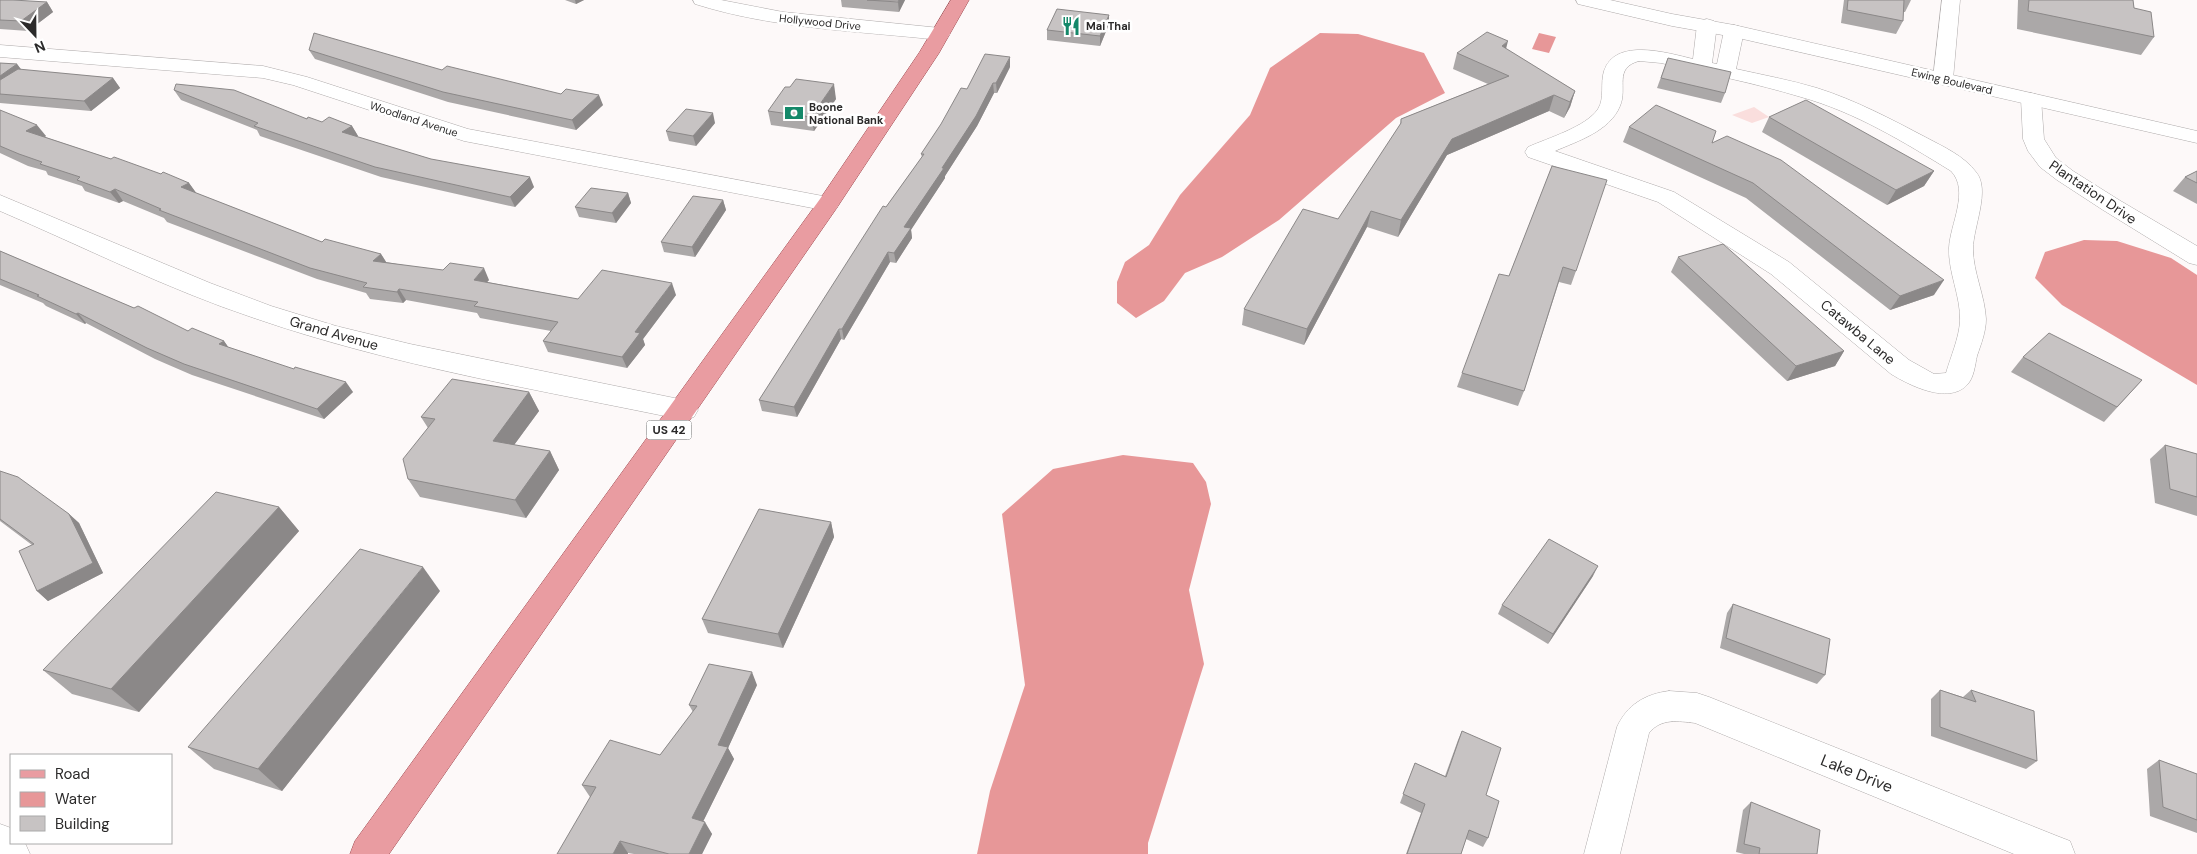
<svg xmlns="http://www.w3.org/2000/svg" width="2197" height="854" font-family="'DM Sans',sans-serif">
<rect width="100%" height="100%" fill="#fdf9f9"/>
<polygon fill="#fadedd" points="1754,107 1769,117 1752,123 1732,115"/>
<g fill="#e79798">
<polygon points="1320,33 1358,34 1424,53 1445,93 1396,118 1279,220 1222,257 1185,273 1164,301 1136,318 1117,303 1117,282 1125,262 1149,245 1180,195 1250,115 1270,68"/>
<polygon points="1539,33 1556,37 1549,53 1532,49"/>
<polygon points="2084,240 2117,241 2171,258 2197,275 2197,385 2062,305 2035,278 2045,252"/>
<polygon points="1123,455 1193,463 1206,482 1211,504 1189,590 1204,664 1148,843 1148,854 977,854 990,791 1025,685 1002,514 1053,469"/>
</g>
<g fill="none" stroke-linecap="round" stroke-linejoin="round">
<g stroke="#aeaaaa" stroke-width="1">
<g id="minor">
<path d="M693,0H721L783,12L940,28L947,30L950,34L947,38L940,40C859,31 774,29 695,4Z"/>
<polygon points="1942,0 1960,0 1953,79 1950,83 1943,85 1936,83 1933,79"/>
<path d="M1707,19L1714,21L1717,25L1712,63L1717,64L1724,31L1727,27L1734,25L1741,27L1744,31L1736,69C1763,75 1790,80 1817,88C1855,100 1891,119 1927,138C1944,147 1964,156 1976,172C1991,190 1973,227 1973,249C1973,272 1985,296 1986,319C1986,332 1981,344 1977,356C1975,365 1974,378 1967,385C1948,405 1909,385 1891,374L1771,274L1658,202L1528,157L1525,152L1528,147C1548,138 1586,127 1598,109C1605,98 1600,83 1604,71C1615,37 1668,53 1693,59L1697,25L1700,21ZM1639,61L1661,63C1708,74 1755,83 1801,97C1855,112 1904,142 1951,171C1970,191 1950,224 1949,248C1948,272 1961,297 1960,321C1959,338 1951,356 1946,373L1934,374L1909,360L1789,262L1674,192L1555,151C1578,141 1610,131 1620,106C1628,88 1613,68 1639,61Z"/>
<polygon points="0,45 263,66 307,77 468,129 828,197 836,199 839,204 836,209 828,211 464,141 293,85 263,78 0,57"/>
<polygon points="2031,93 2038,95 2041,99 2044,139 2056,158 2073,171 2119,200 2197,246 2197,265 2189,263 2103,210 2057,180 2040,167 2028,151 2023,139 2021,99 2024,95"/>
<path d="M0,195L210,283L271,306L336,326L410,344L684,400L694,403L698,410L694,417L684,420C540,390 393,366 254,318C167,289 84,247 0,211Z"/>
<path d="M1669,691L1697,693L1709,697L2057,836L2070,841L2075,854H2014L1695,723C1678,721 1661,718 1649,733L1620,854H1584L1617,727C1627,705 1645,694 1669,691Z"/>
<polygon points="0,824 11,828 11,843 25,843 30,854 0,854"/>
</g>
</g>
<g stroke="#aeaaaa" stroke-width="1">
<polygon id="tertiary" points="1576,0 1610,0 1672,14 1734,25 2197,131 2197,143 1734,37 1672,26 1578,4"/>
</g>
<g stroke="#9d494f" stroke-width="1">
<polygon id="primary" points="951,0 969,0 939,53 836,209 389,854 350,854 355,841 820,199 919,53"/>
</g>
<use href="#minor" fill="#fff" fill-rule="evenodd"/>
<use href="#tertiary" fill="#fff" fill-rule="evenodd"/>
<use href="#primary" fill="#e99ca1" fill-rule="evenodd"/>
</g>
<g fill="#aba8a8">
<polygon points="0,0 47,2 53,12 28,31 0,29"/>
<polygon points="565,0 584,0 576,4"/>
<polygon points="841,0 905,0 899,12 842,7"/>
<polygon points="1844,0 1911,0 1905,12 1903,12 1903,21 1896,34 1841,23"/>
<polygon points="2018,0 2133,0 2134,8 2154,37 2141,55 2017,29"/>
<polygon points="1109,24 1100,46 1047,40 1047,30"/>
<polygon points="1506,49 1575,91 1570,107 1564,118 1549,111 1447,155 1398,237 1367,227 1304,345 1242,325 1244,309 1338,219 1400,125 1401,119 1488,84 1453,69 1457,53"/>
<polygon points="309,50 442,70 603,105 576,130 448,102 315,59"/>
<polygon points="1668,58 1725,93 1721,103 1657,88"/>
<polygon points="0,63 17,64 21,70 113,78 120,88 91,111 0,103"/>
<polygon points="1010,67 997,93 994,93 977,126 945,176 945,178 911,229 912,238 896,263 890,262 844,340 841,339 797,417 762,411 759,400 886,207 922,157 921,154 967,89"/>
<polygon points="174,90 322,122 352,126 358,136 356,137 431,159 534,187 515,207 381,177 260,136 257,130 181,100"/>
<polygon points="836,99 814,131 771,125 768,111"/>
<polygon points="0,110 46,136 45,137 111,159 189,183 196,193 322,242 381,254 386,262 489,280 487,282 578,299 676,295 643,339 645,345 627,368 548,352 543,341 551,331 480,318 477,313 406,300 403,303 370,299 366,293 317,279 167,222 164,218 123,201 119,203 85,191 82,186 48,175 46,171 28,166 0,153"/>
<polygon points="1769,117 1934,171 1924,186 1887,205 1762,132"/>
<polygon points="715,123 696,146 669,141 666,131"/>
<polygon points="1629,127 1712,143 1934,295 1890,310 1746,198 1623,142"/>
<polygon points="1552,166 1576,271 1571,285 1559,282 1524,391 1518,406 1457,387 1462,373 1509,276"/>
<polygon points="2197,171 2197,204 2173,191 2185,177"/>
<polygon points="628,193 631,203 616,223 579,217 575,207"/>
<polygon points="723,200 726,210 695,257 664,252 661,242"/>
<polygon points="0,251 188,331 224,341 228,347 353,392 324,419 192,375 155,359 86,323 85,324 46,306 43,303 0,285"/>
<polygon points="1678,257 1844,351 1835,366 1787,381 1671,272"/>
<polygon points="2023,357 2142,380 2104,422 2011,372"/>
<polygon points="529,392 539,411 514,445 550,451 559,470 526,518 420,497 408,479 428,428 421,417"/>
<polygon points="2165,445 2197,454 2197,516 2155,503 2150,459"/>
<polygon points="0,471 69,514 79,523 103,573 48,601 37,591 32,545 0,521"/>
<polygon points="279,507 299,531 139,712 72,694 43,670"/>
<polygon points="831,522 834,537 783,648 708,633 702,619"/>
<polygon points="1593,576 1548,644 1498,614 1502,605"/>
<polygon points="440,591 282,791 214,769 188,747"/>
<polygon points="1733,604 1825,675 1817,684 1720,648 1727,613"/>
<polygon points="757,685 728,748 734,759 703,821 712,834 702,854 634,854 628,853 628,854 582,785 660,755 693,712 689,705"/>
<polygon points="1940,690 1963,697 1971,690 2037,761 2026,769 1931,736 1931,699"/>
<polygon points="1462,731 1486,795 1488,838 1483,847 1466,839 1461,854 1406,854 1421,813 1400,803 1415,763 1445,776 1458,740"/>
<polygon points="2159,760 2197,774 2197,833 2150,816 2147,769"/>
<polygon points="1751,802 1817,854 1744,854 1736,852 1743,810"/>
</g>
<g fill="#8b8888">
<polygon points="575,0 584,0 576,4"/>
<polygon points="899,0 905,0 899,12 898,2"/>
<polygon points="47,2 53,12 28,31 21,21"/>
<polygon points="1109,15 1109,24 1100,46 1100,36"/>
<polygon points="1508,41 1504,57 1502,46"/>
<polygon points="1010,57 1010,67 997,93 996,83"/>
<polygon points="17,64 24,73 0,92 0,76"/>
<polygon points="113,78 120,88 91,111 84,101"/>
<polygon points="993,83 994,93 977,126 945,176 945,178 911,230 912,238 896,263 894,253 904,227"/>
<polygon points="834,84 836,99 814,131 811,117"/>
<polygon points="1575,91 1570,107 1564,118 1570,102"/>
<polygon points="599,95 603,105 576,130 572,120"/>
<polygon points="1554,95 1549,111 1447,155 1398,237 1401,220 1452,139"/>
<polygon points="713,113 715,123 696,146 693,136"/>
<polygon points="37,125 46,136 35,142 26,131"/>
<polygon points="352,126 358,136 347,142 342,132"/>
<polygon points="1934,171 1924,186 1887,205 1896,190"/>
<polygon points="530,177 534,187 515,207 510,197"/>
<polygon points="189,183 197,194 181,187"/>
<polygon points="115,189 123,201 119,203 110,192"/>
<polygon points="628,193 631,203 616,223 612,213"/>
<polygon points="723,200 726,210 695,257 692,247"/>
<polygon points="1371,211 1367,227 1304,345 1307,329"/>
<polygon points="888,252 890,262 844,340 842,329"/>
<polygon points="381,254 388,265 373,261"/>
<polygon points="484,268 489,280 479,291 474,280"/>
<polygon points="1944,280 1934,295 1890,310 1900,296"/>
<polygon points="672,283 676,295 643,339 645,345 627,368 622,357 635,332"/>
<polygon points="399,289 406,300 403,303 397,292"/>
<polygon points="78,313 86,323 85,324 76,314"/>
<polygon points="839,329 841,339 797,417 794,407"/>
<polygon points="224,341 231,351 219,344"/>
<polygon points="1844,351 1835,366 1787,381 1796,366"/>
<polygon points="346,382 353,392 324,419 317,409"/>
<polygon points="529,392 539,411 503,460 493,441"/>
<polygon points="550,451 559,470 526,518 515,500"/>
<polygon points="279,507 299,531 139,712 111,689"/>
<polygon points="69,514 79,523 103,573 48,601 37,591"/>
<polygon points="831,522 834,537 783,648 778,634"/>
<polygon points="1598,566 1593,576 1548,644 1553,634"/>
<polygon points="423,567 440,591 282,791 258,769"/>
<polygon points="752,672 757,685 728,748 734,759 699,830 692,818 718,745"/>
<polygon points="705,822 712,834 702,854 689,854"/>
<polygon points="620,841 628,853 628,854 613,854"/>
</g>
<g fill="#c7c3c3" stroke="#8b8888">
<polygon points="0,0 13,0 47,2 21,21 0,20"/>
<polygon points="867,0 899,0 898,2"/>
<polygon points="1848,0 1904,0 1903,21 1847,10"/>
<polygon points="2029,0 2133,0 2134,8 2151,12 2154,37 2028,11"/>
<polygon points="1057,9 1109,15 1100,36 1047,30"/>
<polygon points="1487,32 1508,41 1502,46 1575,91 1570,102 1554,95 1452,139 1401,220 1371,211 1307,329 1244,309 1303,209 1338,219 1401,123 1401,119 1509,76 1457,53"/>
<polygon points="314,33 442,70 447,66 561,94 566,89 599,95 572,120 443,92 309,50"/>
<polygon points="985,54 1010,57 996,83 993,83 976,116 942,168 944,168 904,227 911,228 894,253 888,252 842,329 839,329 794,407 759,400 883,206 886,207 924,154 921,154 941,124 961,88 967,89"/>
<polygon points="1668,58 1731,72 1725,93 1661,78"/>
<polygon points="0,63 17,64 0,76"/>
<polygon points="18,69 113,78 84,101 0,94 0,80"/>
<polygon points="796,79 834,84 811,117 768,111 785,87 790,87"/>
<polygon points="176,84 234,90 307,119 308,117 322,122 329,117 352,126 342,132 431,159 530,177 510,197 375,167 254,126 258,123 174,90"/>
<polygon points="1806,100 1934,171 1896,190 1769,117"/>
<polygon points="1656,105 1716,131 1712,143 1727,136 1781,160 1944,280 1900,296 1753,183 1629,127"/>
<polygon points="686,109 713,113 693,136 666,131"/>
<polygon points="0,110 37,125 26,131 111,159 114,157 161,174 163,172 189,183 181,187 322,242 325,239 381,254 373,261 443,270 450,263 484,268 474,280 578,299 602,270 672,283 635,332 640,333 622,357 543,341 558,322 474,306 478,302 399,289 397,292 363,287 367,283 310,268 159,210 161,209 115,189 110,192 77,180 80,177 40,164 42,162 19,154 0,146"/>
<polygon points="1552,166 1607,180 1576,271 1563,267 1524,391 1462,373 1499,274 1509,276"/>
<polygon points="2197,171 2197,183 2185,177"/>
<polygon points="591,188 628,193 612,213 575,207"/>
<polygon points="693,196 723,200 692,247 661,242"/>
<polygon points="1723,244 1844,351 1796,366 1678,257"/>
<polygon points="0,251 134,308 138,306 188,331 192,328 224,341 219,344 294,369 295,367 346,382 317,409 184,364 147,348 78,313 76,314 37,296 39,295 0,279"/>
<polygon points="2049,333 2142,380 2117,407 2023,357"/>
<polygon points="452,379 529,392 493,441 550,451 515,500 408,479 403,459 435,419 421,417"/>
<polygon points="2165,445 2197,454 2197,497 2170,489"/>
<polygon points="0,471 18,477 69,514 93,563 37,591 19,551 34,544 0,519"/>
<polygon points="216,492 279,507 111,689 43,670"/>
<polygon points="759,509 831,522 778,634 702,619"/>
<polygon points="1549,539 1598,566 1553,634 1502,605"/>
<polygon points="360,549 423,567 258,769 188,747"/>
<polygon points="1733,604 1830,639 1825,675 1726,638"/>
<polygon points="709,664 752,672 718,745 728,747 692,818 705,822 689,854 669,854 620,841 613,854 557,854 596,787 582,785 610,740 660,755 697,706 689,705"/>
<polygon points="1940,690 1976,702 1971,690 2034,711 2037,761 1940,727"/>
<polygon points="1462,731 1501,748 1486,795 1499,801 1488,838 1469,830 1461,854 1407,854 1425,804 1403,794 1415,763 1446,777"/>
<polygon points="2159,760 2197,774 2197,820 2163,807"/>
<polygon points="1751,802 1820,830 1817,854 1759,854 1760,848 1744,844"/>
</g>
<defs>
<g id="restaurant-bare" transform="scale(1.5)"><path d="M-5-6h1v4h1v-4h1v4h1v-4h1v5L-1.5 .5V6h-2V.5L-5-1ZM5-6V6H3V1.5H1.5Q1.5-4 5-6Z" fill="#148869" stroke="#fff" stroke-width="2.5" paint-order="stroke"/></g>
<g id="bank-bare" transform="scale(1.5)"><path d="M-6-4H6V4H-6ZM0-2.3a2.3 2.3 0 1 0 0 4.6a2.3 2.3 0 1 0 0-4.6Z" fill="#148869" stroke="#fff" stroke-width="2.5" paint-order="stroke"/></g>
</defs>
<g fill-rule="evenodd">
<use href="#restaurant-bare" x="1071" y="26"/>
<use href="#bank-bare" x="794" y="113"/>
</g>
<g text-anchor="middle" stroke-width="5" stroke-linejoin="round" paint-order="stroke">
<g font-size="11" fill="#2b2a2a" stroke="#fff">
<text transform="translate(820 22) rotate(6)" y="4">Hollywood Drive</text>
<text transform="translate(1952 81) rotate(13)" y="4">Ewing Boulevard</text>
<text transform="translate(414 119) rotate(18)" y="4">Woodland Avenue</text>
</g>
<g font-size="11" font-weight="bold" fill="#2b2a2a" stroke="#fff" text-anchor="start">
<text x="1086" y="30">Mai Thai</text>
<text x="809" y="111">Boone<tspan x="809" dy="13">National Bank</tspan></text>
</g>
<rect fill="#fff" stroke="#6b6a6a" stroke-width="1" x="646.5" y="420.5" width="45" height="19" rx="4"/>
<g font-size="12" font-weight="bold" fill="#2b2a2a">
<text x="669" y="434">US 42</text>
</g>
<g font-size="14" fill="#2b2a2a" stroke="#fff">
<text transform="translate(2093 192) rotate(34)" y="5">Plantation Drive</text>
<text transform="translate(1858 332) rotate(40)" y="5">Catawba Lane</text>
<text transform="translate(334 333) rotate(16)" y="5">Grand Avenue</text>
</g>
<g font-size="16" fill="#2b2a2a" stroke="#fff">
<text transform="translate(1857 773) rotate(22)" y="6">Lake Drive</text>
</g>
</g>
<rect x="10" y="754" width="162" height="90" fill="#ffffff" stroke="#aaaaaa"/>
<rect x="20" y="770" width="25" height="8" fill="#e99ca1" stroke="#aaaaaa"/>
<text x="55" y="779" font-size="15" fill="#2b2a2a">Road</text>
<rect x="20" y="792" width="25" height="15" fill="#e79798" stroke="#aaaaaa"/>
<text x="55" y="804" font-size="15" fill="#2b2a2a">Water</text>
<rect x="20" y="816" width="25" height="15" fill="#c7c3c3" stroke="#aaaaaa"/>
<text x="55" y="829" font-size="15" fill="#2b2a2a">Building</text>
<g transform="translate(35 35) rotate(158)" stroke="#ffffff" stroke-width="4" paint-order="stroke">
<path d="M0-4L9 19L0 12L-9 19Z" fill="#2b2a2a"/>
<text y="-8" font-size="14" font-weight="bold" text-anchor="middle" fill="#2b2a2a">N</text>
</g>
</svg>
